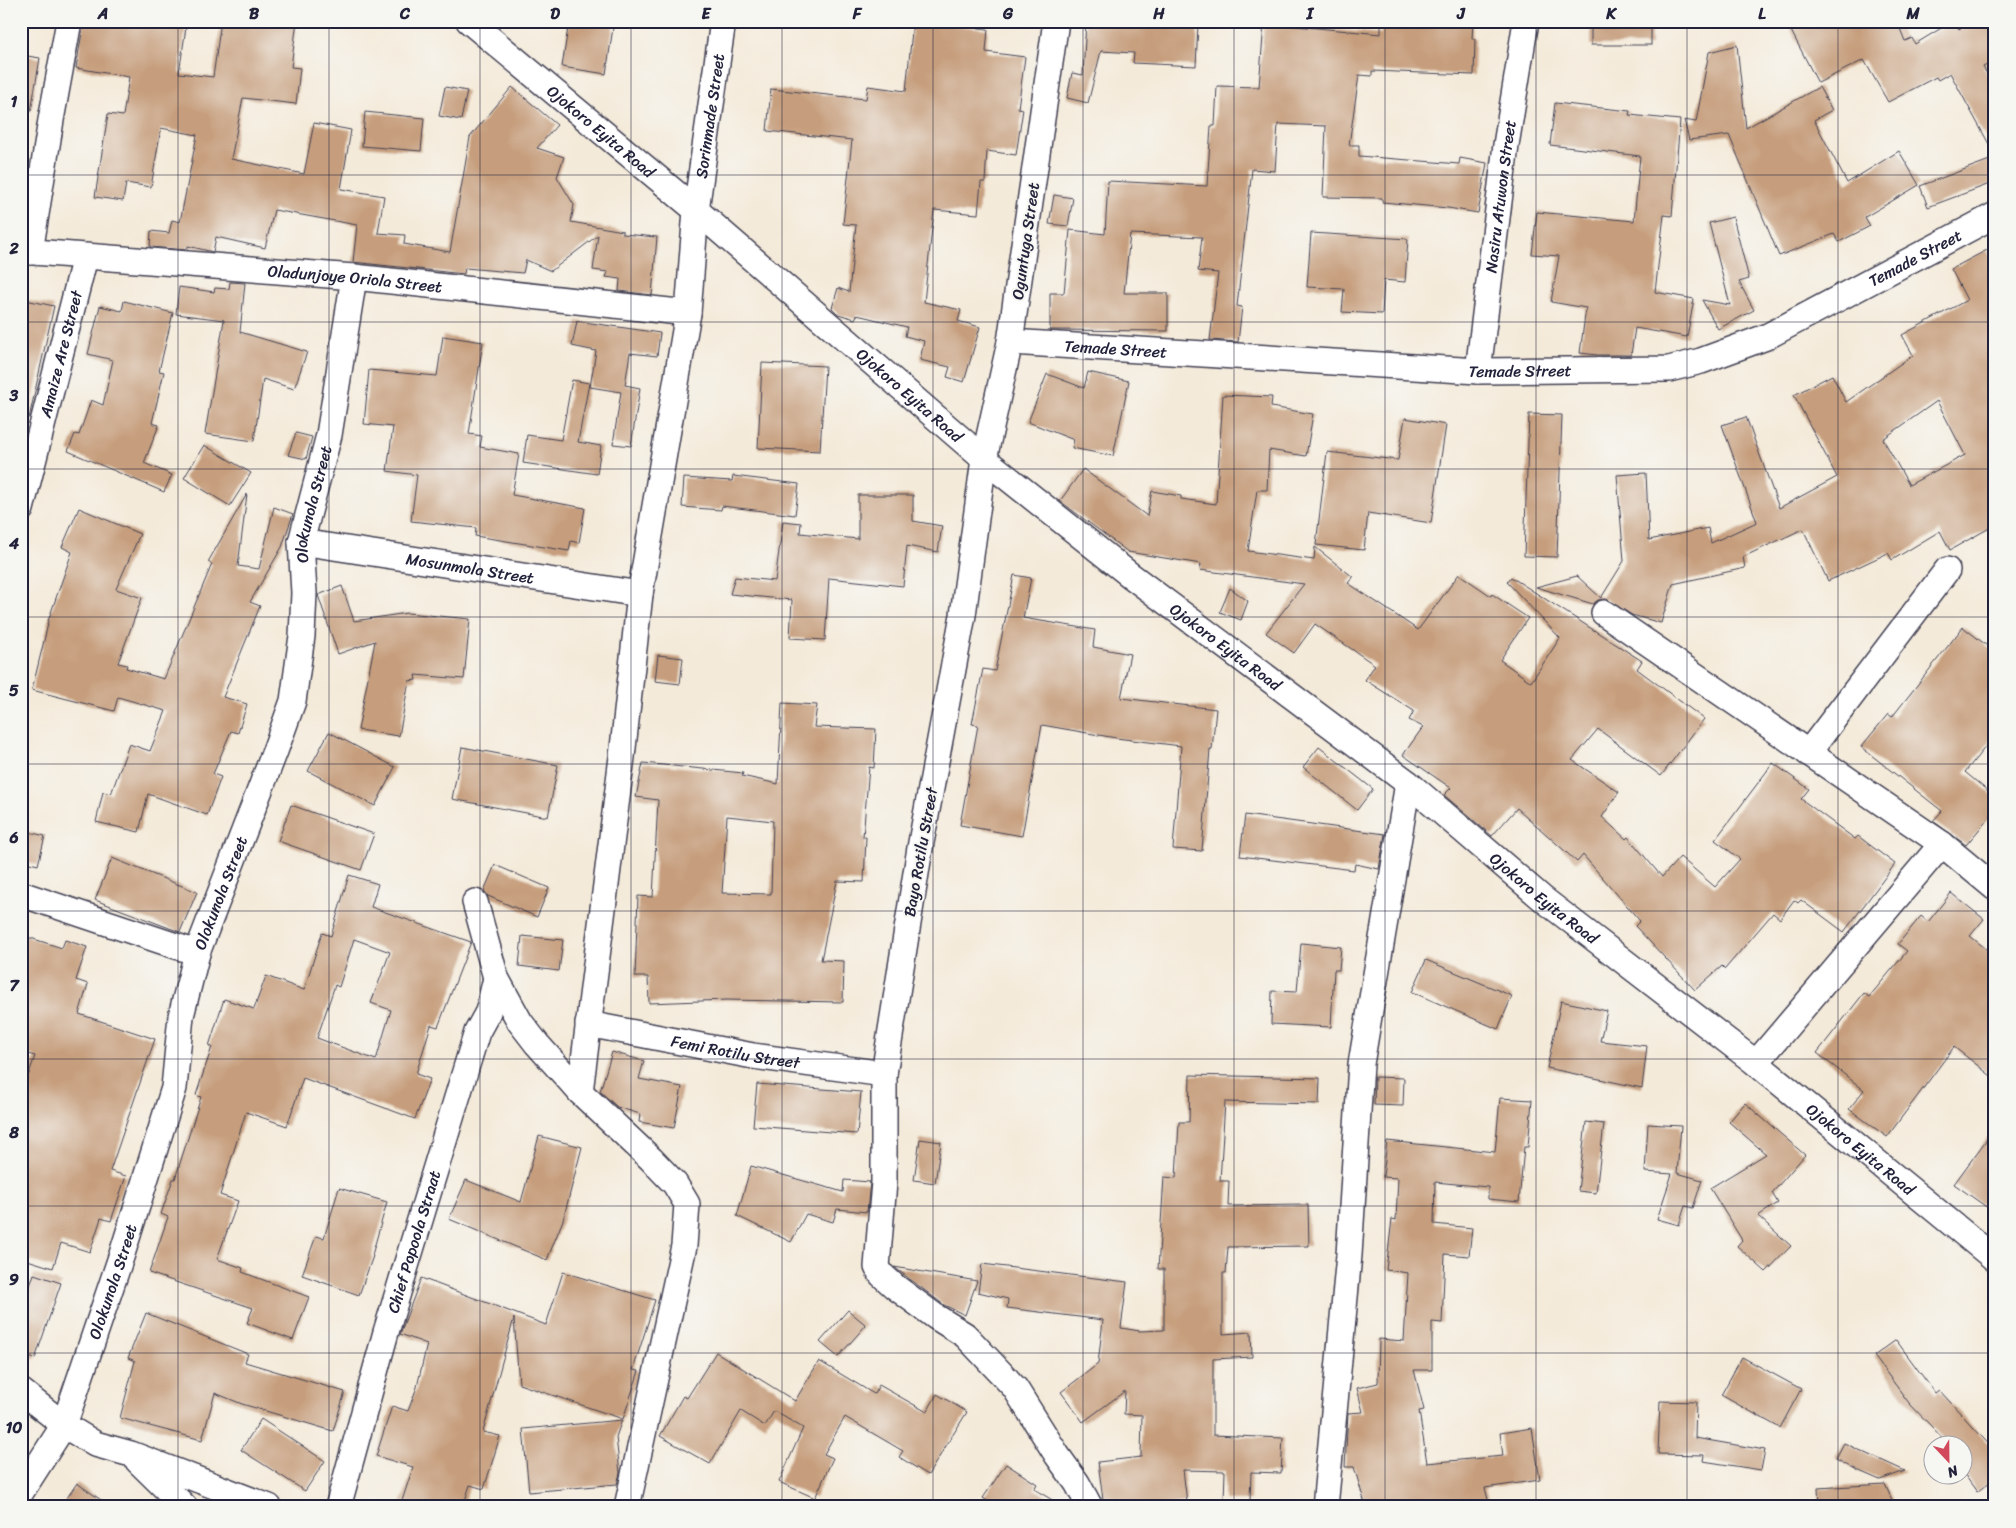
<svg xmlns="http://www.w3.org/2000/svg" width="2016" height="1528" font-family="Sriracha,sans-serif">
<rect width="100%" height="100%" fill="#f6f6f2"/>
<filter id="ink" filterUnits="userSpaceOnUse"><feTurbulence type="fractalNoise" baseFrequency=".02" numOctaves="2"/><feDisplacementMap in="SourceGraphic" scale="10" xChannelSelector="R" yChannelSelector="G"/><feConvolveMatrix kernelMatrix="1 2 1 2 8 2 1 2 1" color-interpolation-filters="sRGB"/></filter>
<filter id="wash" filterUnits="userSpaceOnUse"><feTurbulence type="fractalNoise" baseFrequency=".0096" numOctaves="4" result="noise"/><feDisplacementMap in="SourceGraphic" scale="20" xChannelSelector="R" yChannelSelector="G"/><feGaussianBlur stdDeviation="1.12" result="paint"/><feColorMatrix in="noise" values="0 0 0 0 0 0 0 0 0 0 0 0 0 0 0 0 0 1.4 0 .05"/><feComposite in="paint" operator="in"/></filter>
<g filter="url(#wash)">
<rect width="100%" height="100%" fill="#f4ead9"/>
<g id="blocks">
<g fill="#c69e7d" fill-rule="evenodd">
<polygon points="84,21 187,21 179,73 213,77 221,21 297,21 291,67 300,68 296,104 243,98 231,159 304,174 314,123 351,130 341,189 384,196 378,233 405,235 404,244 450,252 470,137 512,87 557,125 537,148 564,157 557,177 574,205 571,222 623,231 623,234 657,237 652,295 619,291 620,279 606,277 608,272 593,270 598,235 551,271 526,260 523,273 465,268 464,274 353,262 357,225 274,210 265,248 216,237 213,252 188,246 187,250 150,247 151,231 169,233 172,220 180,222 197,135 161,128 151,187 126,183 123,201 95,197 108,114 123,116 129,77 76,68"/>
<polygon points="569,21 614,21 606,74 562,67"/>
<polygon points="913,21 988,29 986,52 1025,57 1018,108 1023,109 1016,155 987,151 985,182 981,182 978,214 934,210 924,302 961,310 958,321 980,327 964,382 947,377 950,367 920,360 924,341 905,336 907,327 857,315 855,319 838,314 832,308 838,288 849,292 856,225 843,224 852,140 767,131 771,89 866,99 868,86 906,91"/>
<polygon points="1086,21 1198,24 1196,66 1133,63 1134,53 1101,51 1088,103 1067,98 1072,73 1083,75"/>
<polygon points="1381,21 1473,21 1472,39 1475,39 1474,75 1372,71 1372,76 1359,75 1349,145 1359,145 1359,156 1459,164 1460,158 1487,163 1478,213 1448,208 1382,202 1382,198 1323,197 1326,126 1278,124 1275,171 1252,169 1237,306 1242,307 1238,342 1210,340 1218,273 1198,271 1202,237 1130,234 1124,293 1168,293 1168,331 1050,330 1050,293 1064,293 1070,230 1105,234 1108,181 1207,186 1211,126 1215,126 1217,86 1259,87 1264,23 1381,34"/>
<rect x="1591" y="21" width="60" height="24"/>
<polygon points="1786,21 1897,21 1905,41 1912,38 1915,44 1953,21 1959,29 1973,21 1995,21 1995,61 1983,67 1995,88 1995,155 1950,73 1938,80 1936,77 1888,102 1864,60 1818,83"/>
<polygon points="1737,45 1746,128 1819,87 1832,110 1814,120 1847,183 1899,151 1919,185 1865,217 1870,226 1839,242 1834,234 1779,256 1729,135 1689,140 1684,120 1696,122 1709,52"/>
<polygon points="21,55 40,58 31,111 21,110"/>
<polygon points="445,87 467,91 461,120 439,116"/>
<polygon points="1555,103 1630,111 1629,115 1680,120 1672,216 1664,215 1655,292 1694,299 1687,337 1635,328 1631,355 1598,355 1580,353 1586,308 1551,302 1559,256 1532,254 1537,212 1634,221 1640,156 1550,145"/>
<polygon points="365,112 424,118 421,151 362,146"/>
<polygon points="1995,158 1995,182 1928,207 1920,186"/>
<polygon points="1054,195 1073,198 1068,226 1049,224"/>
<polygon points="1733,217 1749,279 1739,282 1754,310 1718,329 1702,300 1730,305 1709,223"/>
<polygon points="1311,233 1408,239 1405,282 1384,280 1382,314 1342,312 1344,289 1307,287"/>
<path d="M1987,250L1995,265V525L1950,550L1940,531L1892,560L1888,553L1828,581L1803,529L1743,557L1745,568L1673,584L1661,623L1632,615L1606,599L1598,600L1593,604L1536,587L1577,576L1601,598L1624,561L1617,475L1646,473L1649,540L1708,528L1711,543L1757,522L1722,425L1746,417L1779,508L1837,477L1794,395L1832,375L1846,402L1913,355L1902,335L1967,300L1951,269ZM1937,401L1965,455L1909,485L1883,439Z"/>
<polygon points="230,282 245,283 240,332 307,352 294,389 263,379 254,441 205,434 224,320 176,314 179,287 214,292 215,288 229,289"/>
<polygon points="21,299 54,306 29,418 21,417"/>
<polygon points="124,301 173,313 159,371 164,372 152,423 159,425 144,463 172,475 164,492 68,451 75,434 79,435 91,400 103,405 113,360 88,354 100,306 122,311"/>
<polygon points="577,321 660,333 657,356 630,353 625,385 640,388 631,446 613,444 621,392 590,387 596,351 572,346"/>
<polygon points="443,336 483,342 469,434 482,436 480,447 519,454 512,495 585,508 579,543 571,541 569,551 475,536 476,528 411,521 417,475 387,471 393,427 364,424 369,370 437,376"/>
<polygon points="762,363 825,366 820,451 758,448"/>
<polygon points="1088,372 1129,381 1113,456 1072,448 1074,440 1028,422 1047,374 1084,388"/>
<polygon points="572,380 589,383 578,442 601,446 597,474 523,463 527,435 561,440"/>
<polygon points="1223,395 1272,397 1271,407 1313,414 1306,456 1269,450 1267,490 1257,490 1248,551 1314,560 1315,547 1353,577 1348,583 1418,630 1459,574 1491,596 1492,594 1528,618 1500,660 1531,682 1560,638 1507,582 1511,577 1642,661 1637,669 1704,719 1661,776 1598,729 1572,760 1619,792 1602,817 1626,839 1628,837 1662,877 1680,857 1715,887 1740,859 1715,840 1773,763 1809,789 1801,799 1855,839 1858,836 1895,864 1844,932 1801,900 1798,903 1794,900 1780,919 1773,913 1725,969 1722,966 1695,990 1635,926 1640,921 1583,855 1577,862 1517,808 1492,836 1444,795 1451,788 1403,755 1423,727 1409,720 1414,711 1365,680 1375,665 1315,624 1294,653 1266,633 1304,584 1200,570 1201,564 1128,552 1060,501 1083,469 1147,516 1152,491 1181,496 1181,499 1216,504"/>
<polygon points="1529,414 1562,415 1557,557 1524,556"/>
<polygon points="1405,418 1446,425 1431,523 1368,513 1364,550 1316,545 1327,452 1398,460"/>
<polygon points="296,433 312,437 306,459 288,455"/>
<polygon points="204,445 251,473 230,506 184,478"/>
<polygon points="733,476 799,484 795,515 722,506 721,510 682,507 684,478 732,481"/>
<polygon points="247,494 238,566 259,569 274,507 293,514 282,547 250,602 260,606 223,697 247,704 238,733 231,731 213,774 221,777 207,815 148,794 139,832 96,822 103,792 111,794 129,744 150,751 166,711 118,697 114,711 32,690 48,624 47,624 72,552 62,547 79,508 140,534 116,589 142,598 118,663 127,665 126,668 164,679 212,564 208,562"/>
<polygon points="858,495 913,495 913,521 942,526 938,552 907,546 903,586 829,578 825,640 790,638 792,600 730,594 735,577 775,581 783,521 801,523 800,533 858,539"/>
<polygon points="1014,575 1031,578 1023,618 1095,630 1093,647 1130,654 1121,698 1216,709 1212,749 1210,749 1202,851 1173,849 1181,746 1116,738 1042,725 1022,836 960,825 978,725 972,724 983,669 995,671"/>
<polygon points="342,586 354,621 407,613 470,619 464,679 415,675 416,680 409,681 399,736 358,730 375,641 338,654 318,595"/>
<polygon points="1230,588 1248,601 1241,620 1220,612"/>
<polygon points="1963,627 1995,652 1995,735 1965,772 1995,797 1995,811 1966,845 1933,821 1942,811 1861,747 1888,714 1892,717"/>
<polygon points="658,655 683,658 680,684 655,681"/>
<path d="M782,703L817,705L814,727L876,729L874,768L869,767L863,837H866L864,882L837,881L821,960L844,961L843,1002L726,1000L649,1003L648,977H635L638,896L653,897L658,800L636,797L643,763L743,773L742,776L778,784ZM727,816L773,821L771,894L722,893Z"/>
<polygon points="329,732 395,767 375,806 308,771"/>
<polygon points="462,747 558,765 548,817 452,799"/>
<polygon points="1319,747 1373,789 1357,810 1303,767"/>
<polygon points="291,805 374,834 361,870 278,841"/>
<polygon points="1245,815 1385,834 1379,869 1355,864 1354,870 1240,856"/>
<polygon points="21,830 45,836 38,865 21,861"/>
<polygon points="112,858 197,892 180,932 95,900"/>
<polygon points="495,865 549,888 537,917 488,896 484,891"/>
<path d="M349,875L378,884L371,907L471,942L438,1027L431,1025L416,1074L430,1079L415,1119L303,1078L287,1126L246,1112L220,1195L238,1201L217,1259L243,1268L242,1272L309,1297L293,1340L247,1323L253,1308L149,1273L168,1217L161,1214L173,1179H175L201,1097L196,1095L212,1047L209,1046L224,999L254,1009L266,976L304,990L322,933L331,936ZM354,939L390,952L371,1003L391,1010L376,1060L317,1038L335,985L339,987Z"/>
<polygon points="1951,893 1984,919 1970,936 1995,956 1995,1079 1954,1047 1887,1137 1849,1109 1864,1090 1817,1053 1864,993 1869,997 1907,951 1898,944 1921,916 1928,922"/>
<polygon points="21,935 62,948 65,940 87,947 76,980 88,984 79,1014 155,1039 110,1171 126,1176 111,1221 101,1218 90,1252 61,1243 53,1268 21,1258 21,1097 35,1056 21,1052"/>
<polygon points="522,936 563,940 559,971 519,966"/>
<polygon points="1301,943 1341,947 1339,970 1334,970 1331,1027 1271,1024 1272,991 1297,992"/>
<polygon points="1426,960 1512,996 1498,1029 1412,992"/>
<polygon points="1561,1001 1607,1011 1600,1041 1647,1046 1642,1088 1547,1068"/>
<polygon points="612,1052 644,1061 639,1079 682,1087 674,1128 639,1122 640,1114 617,1107 600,1091"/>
<polygon points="1190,1075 1320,1078 1319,1104 1225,1102 1220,1181 1229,1181 1228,1206 1308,1205 1309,1246 1228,1247 1226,1273 1223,1273 1223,1334 1251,1332 1252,1357 1213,1359 1213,1435 1283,1438 1281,1473 1251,1472 1250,1501 1224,1501 1225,1471 1183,1470 1187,1502 1150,1507 1104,1507 1098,1462 1141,1457 1142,1415 1124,1414 1125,1391 1083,1422 1061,1392 1098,1364 1103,1320 1007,1308 1008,1299 978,1292 982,1264 1127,1282 1121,1328 1140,1331 1164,1330 1164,1269 1158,1269 1164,1177 1176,1178 1179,1122 1189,1122"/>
<polygon points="1375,1077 1404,1078 1403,1106 1374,1105"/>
<polygon points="757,1084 861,1092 857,1134 753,1126"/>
<polygon points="1500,1098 1532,1100 1528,1147 1524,1147 1519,1202 1488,1199 1488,1187 1435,1182 1434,1224 1472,1228 1469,1256 1445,1254 1442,1323 1432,1322 1432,1370 1414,1370 1424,1410 1419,1411 1427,1463 1503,1456 1500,1433 1532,1428 1540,1480 1485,1488 1490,1507 1366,1507 1354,1467 1345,1467 1348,1413 1363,1412 1357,1388 1378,1383 1379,1339 1404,1341 1408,1273 1386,1270 1392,1219 1396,1220 1398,1178 1383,1177 1387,1141 1495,1152"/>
<polygon points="1745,1103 1805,1155 1772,1193 1778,1203 1758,1216 1791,1246 1766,1272 1737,1246 1742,1240 1710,1188 1766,1154 1729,1122"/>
<polygon points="1586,1122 1604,1124 1596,1193 1578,1191"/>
<polygon points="1648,1124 1681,1126 1677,1173 1702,1180 1693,1208 1685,1206 1679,1225 1657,1219 1672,1174 1645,1172"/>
<polygon points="1995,1128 1995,1213 1954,1184"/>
<polygon points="539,1136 582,1147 563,1220 547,1260 449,1219 466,1180 521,1202"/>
<polygon points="920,1139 941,1142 935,1183 914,1180"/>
<polygon points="751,1166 843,1192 844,1180 870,1182 867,1212 837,1209 833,1222 806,1214 791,1242 737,1216"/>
<polygon points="339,1188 387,1202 372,1255 373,1256 359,1295 302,1275 316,1236 324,1238"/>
<polygon points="894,1267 977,1281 965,1315 944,1305"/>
<polygon points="563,1272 655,1300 633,1370 639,1371 623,1419 519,1384 514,1318 483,1432 500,1436 484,1489 470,1485 463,1507 400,1507 413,1467 376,1456 392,1406 408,1411 417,1387 427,1344 400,1334 421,1278 546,1325"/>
<polygon points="34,1274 61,1283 35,1359 21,1354 21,1312"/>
<polygon points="848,1310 866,1325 838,1357 820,1342"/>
<polygon points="146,1313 248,1354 245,1362 345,1392 333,1431 242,1404 215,1393 202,1440 120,1418 135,1361 128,1358"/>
<polygon points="1896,1340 1935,1393 1939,1390 1995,1451 1995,1478 1977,1492 1964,1474 1964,1446 1950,1446 1909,1403 1874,1356"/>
<polygon points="716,1352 795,1401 819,1361 874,1394 879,1385 927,1412 937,1394 967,1412 928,1475 899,1457 903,1451 845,1417 824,1454 833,1458 815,1498 779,1482 803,1428 774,1411 765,1426 741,1411 710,1464 660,1436 683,1396 687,1398"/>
<polygon points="1742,1357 1801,1389 1780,1428 1721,1395"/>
<polygon points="1660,1401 1696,1402 1695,1438 1765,1450 1761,1470 1703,1461 1704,1455 1658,1454"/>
<polygon points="261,1419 325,1461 305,1491 241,1450"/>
<polygon points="622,1420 616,1437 620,1473 617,1484 529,1492 523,1429"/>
<polygon points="1844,1443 1905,1471 1880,1480 1857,1470 1836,1458"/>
<polygon points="1006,1464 1037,1484 1034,1489 1064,1507 996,1507 983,1498"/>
<polygon points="77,1483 111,1507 61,1507"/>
<polygon points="1885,1484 1895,1507 1819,1507 1818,1488"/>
</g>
</g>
</g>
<g filter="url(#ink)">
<use href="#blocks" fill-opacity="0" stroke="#424053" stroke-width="1"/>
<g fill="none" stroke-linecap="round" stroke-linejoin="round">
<g stroke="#424053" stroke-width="28">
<g id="minor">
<path id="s1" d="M469,21L696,210L984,459L1130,575L1408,783L1543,899L1756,1063L1995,1259"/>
<polyline points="1056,21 1010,342 984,459 963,615 920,848 884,1074 884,1182 877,1267 882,1275 894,1286 936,1317 965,1335 1015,1388 1057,1455 1077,1483 1090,1507"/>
<path id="s2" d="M21,251L354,277L688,313"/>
<polyline points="30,252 51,120 69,21"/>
<path id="s3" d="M1010,342L1478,371L1669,369L1701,361L1766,337L1995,215"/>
<path id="s4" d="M1478,371L1506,145L1526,21"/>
<path id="s5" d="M21,509L85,257"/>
<path id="s6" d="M301,542L640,594"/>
<polyline points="1604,613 1942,844 1995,888"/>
<polyline points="1808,753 1947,570"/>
<polyline points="21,894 197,953"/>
<polyline points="475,902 496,978 520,1022 537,1044 580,1092 651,1159 675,1184 687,1204 684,1246 627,1507"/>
<path id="s7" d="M588,1024L753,1056L884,1074"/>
<polyline points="1756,1063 1942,844"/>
<path id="s8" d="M580,1092L622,757L640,594L688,313L696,210L723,21"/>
<polyline points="21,1391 64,1425 95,1444 131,1454 269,1507"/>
<polyline points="138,1461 185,1507"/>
<path id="s9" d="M21,1492L64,1425L122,1254L174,1088L181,1016L197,953L275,751L293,701L302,636L304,593L301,542L329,435L354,277"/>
<path id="s10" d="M338,1507L386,1332L477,1032L488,1012L496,978"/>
<polyline points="1325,1507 1349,1255 1361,1064 1408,783"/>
</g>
</g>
<use href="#minor" stroke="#fff" stroke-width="25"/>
</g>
</g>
<path fill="none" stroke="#22223b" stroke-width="1" stroke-opacity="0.55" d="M178,21V1507M329,21V1507M480,21V1507M631,21V1507M782,21V1507M933,21V1507M1083,21V1507M1234,21V1507M1385,21V1507M1536,21V1507M1687,21V1507M1838,21V1507M21,175H1995M21,322H1995M21,469H1995M21,617H1995M21,764H1995M21,911H1995M21,1059H1995M21,1206H1995M21,1353H1995"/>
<g text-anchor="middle" stroke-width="4" stroke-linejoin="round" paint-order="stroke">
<g font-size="16" fill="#22223b" stroke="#f6f6f2">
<text dy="6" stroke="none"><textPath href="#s8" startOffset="985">Sorinmade Street</textPath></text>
<text dy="6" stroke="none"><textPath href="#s1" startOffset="172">Ojokoro Eyita Road</textPath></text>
<text dy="6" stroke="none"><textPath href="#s4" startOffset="176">Nasiru Atuwon Street</textPath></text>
<text transform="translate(1025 241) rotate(-82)" y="6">Oguntuga Street</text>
<text dy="6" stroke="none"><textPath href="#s3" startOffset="931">Temade Street</textPath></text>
<text dy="6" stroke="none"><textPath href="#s2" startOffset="335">Oladunjoye Oriola Street</textPath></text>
<text dy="6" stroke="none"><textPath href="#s3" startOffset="106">Temade Street</textPath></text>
<text dy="6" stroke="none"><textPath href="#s5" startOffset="160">Amaize Are Street</textPath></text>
<text dy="6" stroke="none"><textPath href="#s3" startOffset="511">Temade Street</textPath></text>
<text dy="6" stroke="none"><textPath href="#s1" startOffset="578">Ojokoro Eyita Road</textPath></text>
<text dy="6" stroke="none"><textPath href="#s9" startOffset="1040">Olokunola Street</textPath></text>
<text dy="6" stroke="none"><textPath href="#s6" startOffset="171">Mosunmola Street</textPath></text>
<text dy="6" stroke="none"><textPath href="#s1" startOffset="982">Ojokoro Eyita Road</textPath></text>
<text transform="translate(920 852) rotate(-80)" y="6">Bayo Rotilu Street</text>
<text dy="6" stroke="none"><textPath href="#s9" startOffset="636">Olokunola Street</textPath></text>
<text dy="6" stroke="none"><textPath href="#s1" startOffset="1388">Ojokoro Eyita Road</textPath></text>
<text dy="6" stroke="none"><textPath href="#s7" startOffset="150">Femi Rotilu Street</textPath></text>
<text dy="6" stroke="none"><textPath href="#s1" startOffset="1792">Ojokoro Eyita Road</textPath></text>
<text dy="6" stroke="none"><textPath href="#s10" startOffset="276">Chief Popoola Straat</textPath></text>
<text dy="6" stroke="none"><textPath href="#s9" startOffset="231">Olokunola Street</textPath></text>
</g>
</g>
<rect width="2016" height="1528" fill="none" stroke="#f6f6f2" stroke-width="55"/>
<g transform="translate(1948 1460) rotate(158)"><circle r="24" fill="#f6f6f2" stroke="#a1a1a9"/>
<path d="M0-4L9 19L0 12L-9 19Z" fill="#d1495b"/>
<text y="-8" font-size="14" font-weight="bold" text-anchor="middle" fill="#22223b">N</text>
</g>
<rect x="28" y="28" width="1960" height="1472" fill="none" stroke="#22223b" stroke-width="2"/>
<g font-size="16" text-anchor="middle" font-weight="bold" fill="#22223b">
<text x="103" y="19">A</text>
<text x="254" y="19">B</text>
<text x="405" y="19">C</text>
<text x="555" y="19">D</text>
<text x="706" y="19">E</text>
<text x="857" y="19">F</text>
<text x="1008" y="19">G</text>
<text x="1159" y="19">H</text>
<text x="1310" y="19">I</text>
<text x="1461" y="19">J</text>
<text x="1611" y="19">K</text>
<text x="1762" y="19">L</text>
<text x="1913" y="19">M</text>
<text x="14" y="107">1</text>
<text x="14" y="254">2</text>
<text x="14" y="401">3</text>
<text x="14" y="549">4</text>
<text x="14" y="696">5</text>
<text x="14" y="843">6</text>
<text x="14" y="991">7</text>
<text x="14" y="1138">8</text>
<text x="14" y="1285">9</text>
<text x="14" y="1433">10</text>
</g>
</svg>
